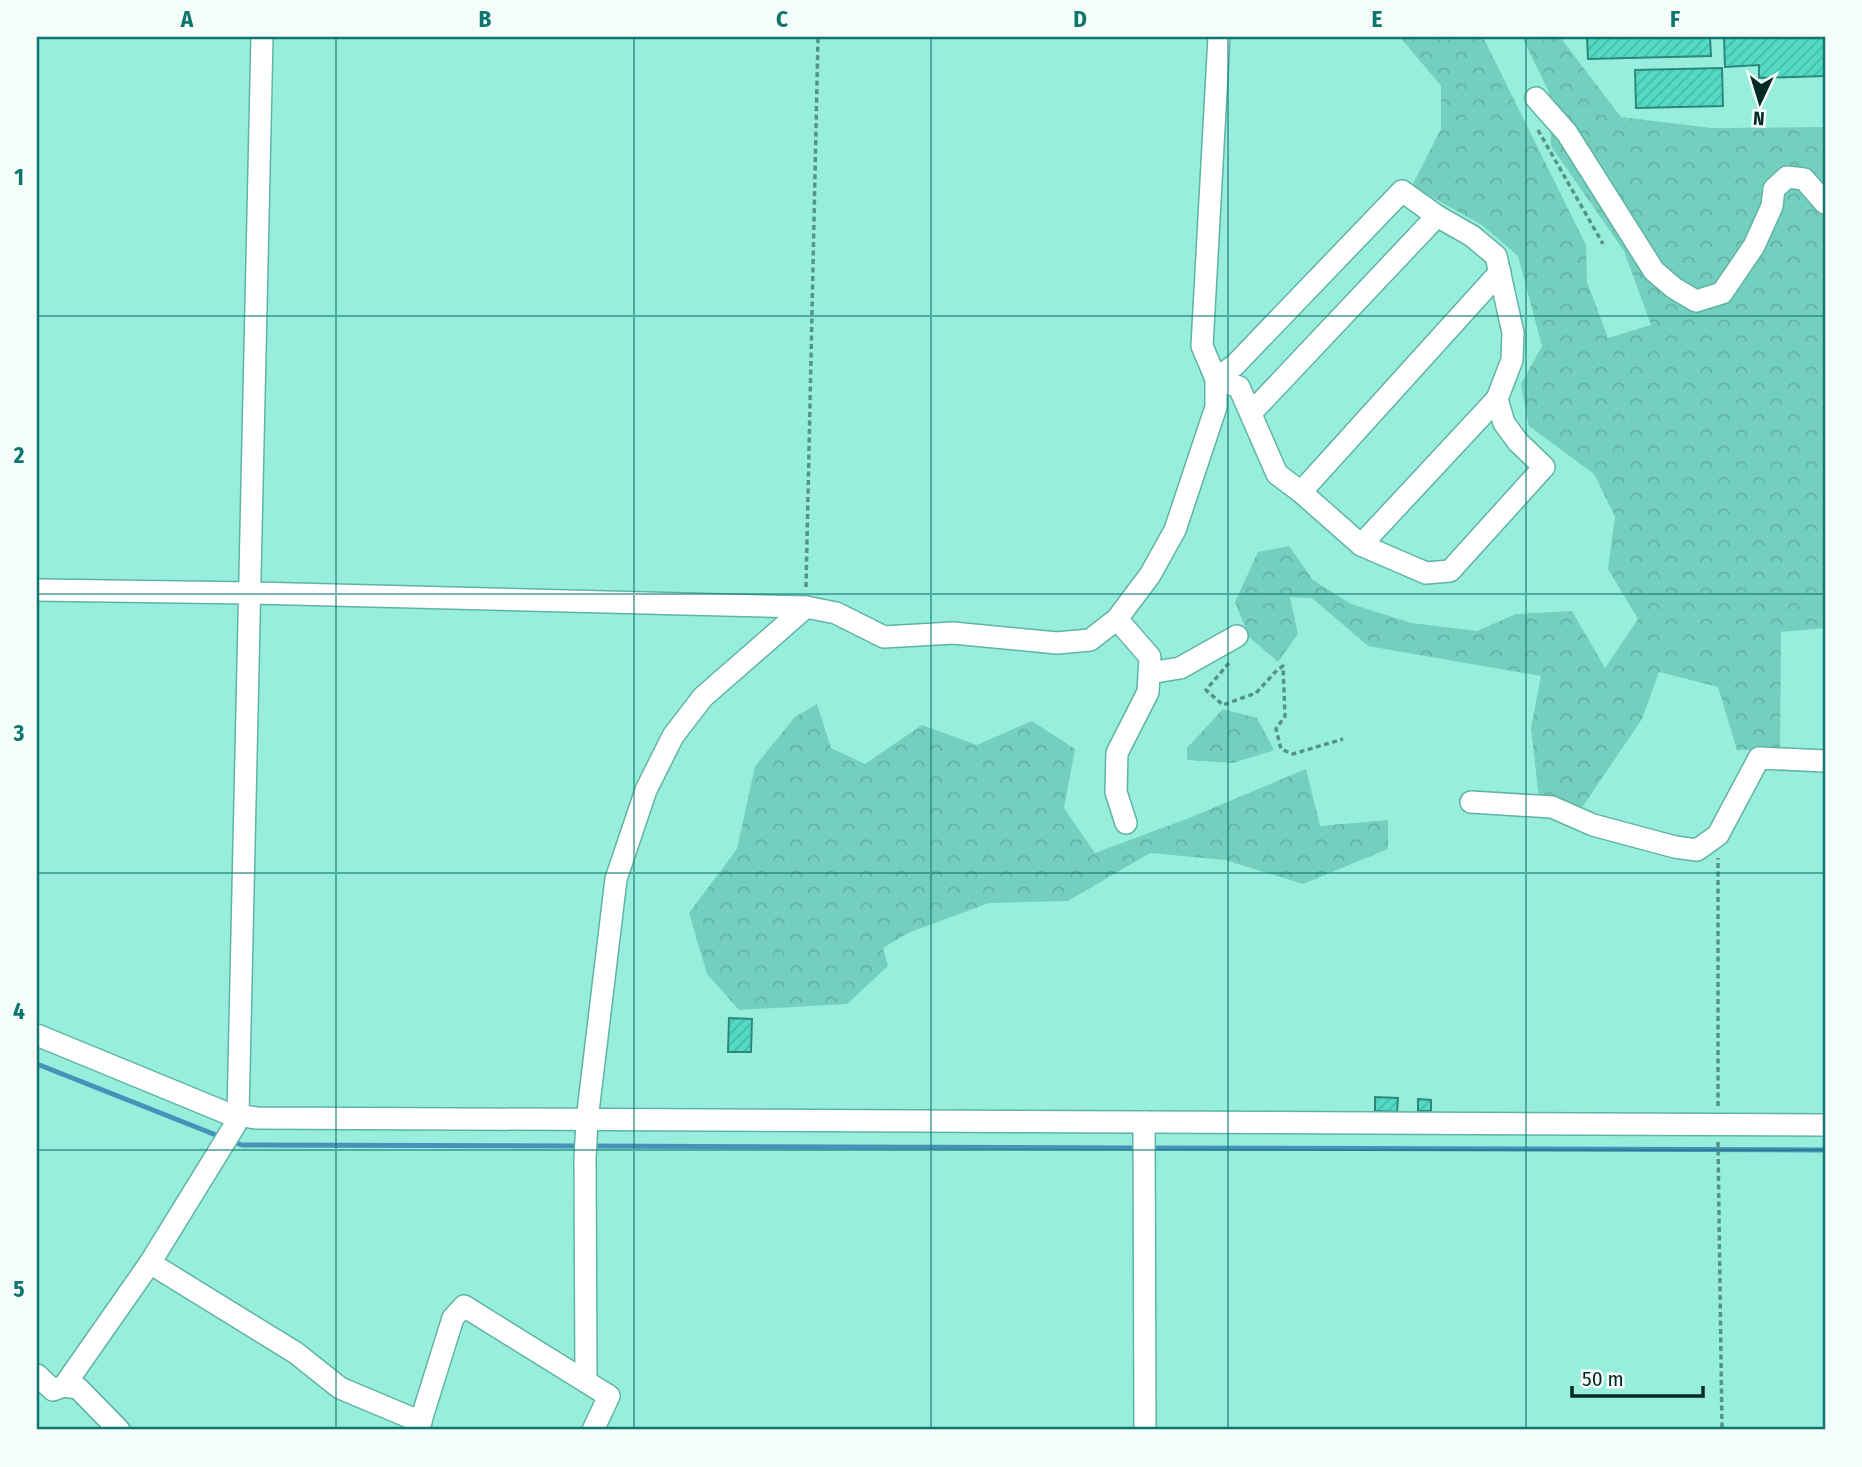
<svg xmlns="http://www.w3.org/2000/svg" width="1862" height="1467" font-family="'Fira Sans Condensed',sans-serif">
<defs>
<pattern id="forest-crowns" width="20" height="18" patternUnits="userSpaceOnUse" patternTransform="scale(1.75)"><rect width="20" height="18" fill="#75cfbf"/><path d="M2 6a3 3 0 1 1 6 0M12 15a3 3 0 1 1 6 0" fill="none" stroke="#64b2a4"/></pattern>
<pattern id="building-hatch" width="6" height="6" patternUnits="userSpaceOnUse" patternTransform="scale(1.75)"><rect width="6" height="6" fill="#53dac4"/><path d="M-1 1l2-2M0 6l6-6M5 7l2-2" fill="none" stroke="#47bba8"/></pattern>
</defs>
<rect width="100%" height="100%" fill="#98eedd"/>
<g fill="url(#forest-crowns)">
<polygon points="1400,37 1483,37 1586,245 1587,282 1608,338 1651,325 1624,251 1551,146 1549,92 1522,37 1560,37 1621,117 1712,128 1825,127 1825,628 1781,632 1780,749 1737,750 1718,687 1659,672 1642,719 1579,812 1539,799 1531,728 1541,676 1368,646 1312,598 1290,597 1298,634 1278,662 1249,637 1235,602 1258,552 1289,546 1313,580 1351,604 1412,623 1477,631 1516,614 1572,611 1605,668 1638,619 1608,569 1615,516 1594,474 1529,426 1521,384 1542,346 1518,256 1482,225 1412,186 1441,129 1441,86"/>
<polygon points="817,704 831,748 865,764 922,725 977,745 1032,721 1075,749 1064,808 1095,853 1189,818 1306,769 1320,826 1388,820 1388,849 1303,884 1225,860 1150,853 1068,901 989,903 908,933 883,948 888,966 847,1004 739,1010 707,974 689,913 737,849 755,766 795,717"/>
<polygon points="1223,709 1257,718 1274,750 1233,763 1187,760 1187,748"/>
</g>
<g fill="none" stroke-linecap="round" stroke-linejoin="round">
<g stroke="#4892ba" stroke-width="5">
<polyline points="37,1064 221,1137"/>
<polyline points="230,1141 242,1145 580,1146"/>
<polyline points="589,1146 1140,1148"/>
<polyline points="1149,1148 1825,1150"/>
</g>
</g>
<g fill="url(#building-hatch)" stroke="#2e8879" stroke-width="2">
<polygon points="1587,37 1710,37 1711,56 1588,59"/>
<polygon points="1724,37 1825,37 1825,76 1759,78 1759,65 1725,67"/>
<polygon points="1722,68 1723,106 1636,108 1635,70"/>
<polygon points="729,1018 752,1019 751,1052 728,1052"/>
<polygon points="1375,1097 1398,1098 1397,1112 1375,1111"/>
<polygon points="1418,1099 1431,1100 1431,1111 1418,1111"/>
</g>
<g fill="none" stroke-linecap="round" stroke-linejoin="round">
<g stroke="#5fb4a5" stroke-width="24">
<g id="minor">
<polyline points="1536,98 1567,133 1654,271 1674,288 1696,301 1722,293 1754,246 1772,206 1774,189 1787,177 1804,179 1825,203"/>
<polygon points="1402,191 1437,216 1472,236 1496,256 1513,333 1512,360 1497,399 1504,423 1518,442 1544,467 1450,571 1426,573 1361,545 1301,492 1277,474 1239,387 1216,379 1235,365"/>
<polyline points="1251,413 1437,216"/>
<polyline points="1301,492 1500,272"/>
<polyline points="1361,545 1497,399"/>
<polyline points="37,590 251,593 806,607 836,613 884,637 953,633 1057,643 1090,640 1117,619 1150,575 1175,530 1216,407 1216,379 1202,346 1219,37"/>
<polyline points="1117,619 1150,657 1148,692 1117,753 1116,792 1126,823"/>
<polyline points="1149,673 1180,668 1237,636"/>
<polyline points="1471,802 1552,807 1593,825 1675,847 1697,850 1718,835 1759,758 1825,761"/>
<polyline points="37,1035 229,1114 257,1118 1825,1125"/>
<polyline points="1144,1122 1145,1430"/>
<polyline points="150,1263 296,1353 340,1388 421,1422"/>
<polyline points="37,1375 53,1390 64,1386 78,1388 119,1430"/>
<polyline points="586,1381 585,1159 587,1120 616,879 646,790 673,736 703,697 806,607"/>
<polyline points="64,1386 150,1263 235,1125 238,1115 262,37"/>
<polyline points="418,1430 453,1318 464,1306 609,1396 593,1430"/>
</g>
</g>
<g stroke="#549488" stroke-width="3.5" stroke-dasharray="5 3.5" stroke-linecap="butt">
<polyline points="1538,130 1603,244"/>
<polyline points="806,587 818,37"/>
<polyline points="1229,663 1206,690 1223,705 1256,693 1278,669 1283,666 1285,716 1276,729 1281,749 1293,754 1343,739"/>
<polyline points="1718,1106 1718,858"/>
<polyline points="1718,1142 1722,1430"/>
</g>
<use href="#minor" stroke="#fff" stroke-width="21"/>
</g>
<path fill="none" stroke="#0f766e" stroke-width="2" stroke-opacity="0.55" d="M336,37V1430M634,37V1430M931,37V1430M1228,37V1430M1526,37V1430M37,316H1825M37,594H1825M37,873H1825M37,1150H1825"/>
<rect width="1862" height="1467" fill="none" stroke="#f5fdfb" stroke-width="77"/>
<g transform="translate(1760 102) rotate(184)" stroke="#f5fdfb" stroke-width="5" paint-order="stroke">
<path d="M0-5L12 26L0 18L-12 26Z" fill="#032a24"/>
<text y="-10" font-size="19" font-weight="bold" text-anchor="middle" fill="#032a24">N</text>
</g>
<path d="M1572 1386v10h131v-10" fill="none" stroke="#032a24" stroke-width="3.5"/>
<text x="1582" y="1386" font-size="21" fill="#032a24" stroke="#f5fdfb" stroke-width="5" paint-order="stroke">50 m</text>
<rect x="38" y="38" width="1786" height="1390" fill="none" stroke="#0f766e" stroke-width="2.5"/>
<g font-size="23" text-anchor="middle" font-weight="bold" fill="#0f766e">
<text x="187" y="27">A</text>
<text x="485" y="27">B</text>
<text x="782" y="27">C</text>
<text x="1080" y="27">D</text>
<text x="1377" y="27">E</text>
<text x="1675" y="27">F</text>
<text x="19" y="185">1</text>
<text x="19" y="463">2</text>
<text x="19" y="741">3</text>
<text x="19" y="1019">4</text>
<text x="19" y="1297">5</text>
</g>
</svg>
